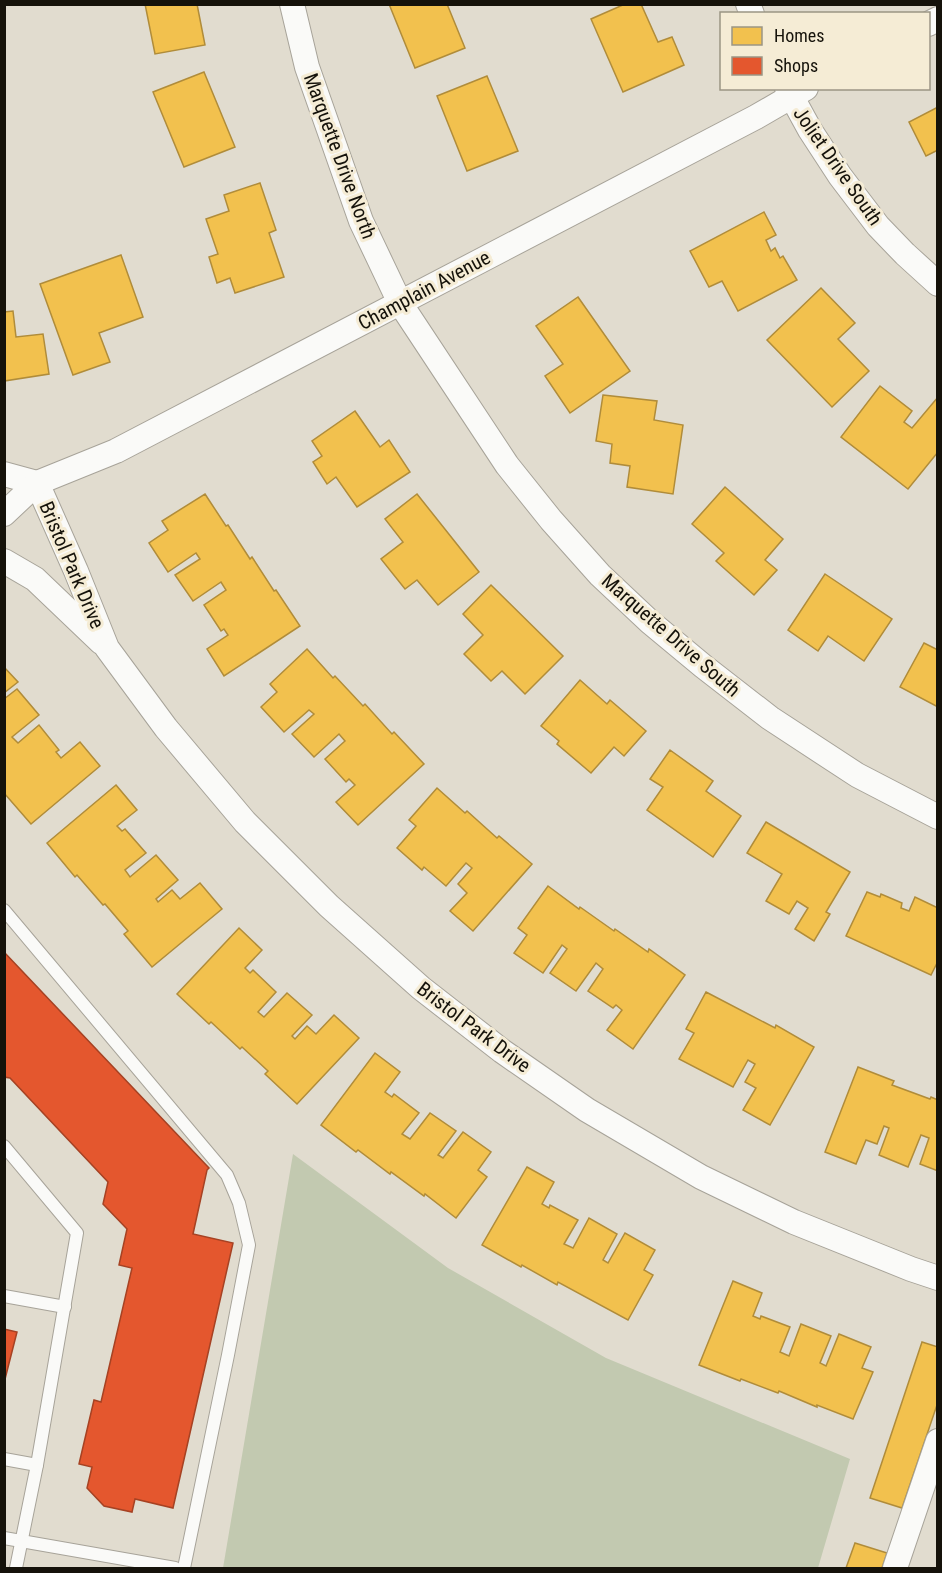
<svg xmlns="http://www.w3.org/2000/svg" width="942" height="1573" font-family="'Roboto Condensed',sans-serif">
<rect width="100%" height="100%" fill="#e1dccf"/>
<polygon fill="#c2c9b0" points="293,1154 448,1268 606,1358 850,1459 818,1568 223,1568"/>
<g fill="#f2c14e" stroke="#b08c3a" stroke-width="1.5">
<polygon points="145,4 197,4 205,45 155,54"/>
<polygon points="389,4 447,4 465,48 415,68"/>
<polygon points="625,4 641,4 658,42 672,37 684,65 623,92 591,19"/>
<polygon points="204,72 235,147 184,167 153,92"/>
<polygon points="487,76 518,151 467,171 437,96"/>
<polygon points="938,107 938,150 926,156 909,122"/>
<polygon points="260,183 276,230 269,233 284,277 235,293 230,278 217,283 209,257 218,254 206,219 229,211 224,195"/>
<polygon points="764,212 776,235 766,240 771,251 775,248 780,258 783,256 797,280 738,311 722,281 709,287 690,251"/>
<polygon points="121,255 143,317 99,333 110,362 73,375 40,284"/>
<polygon points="821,288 855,323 838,339 869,371 832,407 767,340"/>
<polygon points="578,297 630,371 570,413 545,376 563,364 536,326"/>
<polygon points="13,311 16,337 43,334 49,374 4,381 4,312"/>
<polygon points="880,386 912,411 904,422 912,428 938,397 938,452 908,489 841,437"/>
<polygon points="603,395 657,401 654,420 683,425 673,494 627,487 630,466 610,463 612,444 596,441"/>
<polygon points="355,411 380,447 389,440 410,472 357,507 336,477 327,484 313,462 322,456 312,441"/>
<polygon points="725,487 783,539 765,560 777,570 754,595 716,561 724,553 692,524"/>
<polygon points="205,494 226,526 228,525 250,559 252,557 274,591 276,590 300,626 224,676 207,649 228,635 224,629 221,631 204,605 226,590 221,582 193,601 175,575 200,559 196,553 168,572 149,543 168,530 162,521"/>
<polygon points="417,494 479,572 438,605 417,580 405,589 381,559 403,542 385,519"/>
<polygon points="825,574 892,619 864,661 828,636 818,651 788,630"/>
<polygon points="491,585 563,656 525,694 502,671 491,681 464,654 483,635 463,614"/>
<polygon points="924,643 938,650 938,707 900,687"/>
<polygon points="307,649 333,678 335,676 363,706 365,704 392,734 394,732 424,764 358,825 336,802 355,785 349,779 346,782 325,759 345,741 339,734 314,757 292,734 314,714 309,710 284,732 261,707 277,692 270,684"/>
<polygon points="4,667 18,682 4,693"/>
<polygon points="580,680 607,704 610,700 646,731 624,756 614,747 591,773 557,744 559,741 541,726"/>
<polygon points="17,689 39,715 12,737 18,743 39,725 59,750 56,752 61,758 80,742 100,766 31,824 4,793 4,699"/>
<polygon points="670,750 713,781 706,791 741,816 713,857 647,810 663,787 650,779"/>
<polygon points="116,785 137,810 117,826 122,831 125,829 146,853 125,870 130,877 156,855 178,880 156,899 158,902 172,890 180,899 200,883 222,909 152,967 124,934 128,931 105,904 103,905 77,875 75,877 47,843"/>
<polygon points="437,788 465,813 467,811 497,838 499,836 532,864 473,931 450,911 467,893 458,884 472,868 466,863 446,886 424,867 422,870 397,848 416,826 409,820"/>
<polygon points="766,822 850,872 826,912 830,914 814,941 795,929 808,908 797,901 789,914 766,901 782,874 747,853"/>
<polygon points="548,886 579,909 580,907 614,931 615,929 648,952 649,949 685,975 633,1049 607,1030 622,1010 616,1005 613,1008 588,991 603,969 596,963 576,991 550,973 567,949 562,945 543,973 514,953 527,935 518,928"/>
<polygon points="867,892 880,897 881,894 902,903 901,908 909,911 915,897 938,908 938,961 931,975 846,936"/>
<polygon points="239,928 262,950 245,968 250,973 253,970 276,992 258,1012 264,1017 287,993 312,1015 292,1036 295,1039 307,1026 316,1034 334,1015 359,1038 297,1104 265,1074 268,1071 242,1047 240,1049 211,1022 209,1024 177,994"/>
<polygon points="706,992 775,1028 776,1025 814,1047 770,1125 743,1110 756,1088 745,1082 755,1064 748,1060 733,1087 679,1059 694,1033 686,1029"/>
<polygon points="375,1053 400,1072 385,1092 392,1097 394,1094 419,1113 402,1134 410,1139 430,1113 456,1131 438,1155 443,1158 463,1132 491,1152 478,1170 487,1177 456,1218 425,1194 424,1196 391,1172 390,1174 358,1150 356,1152 321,1125"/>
<polygon points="858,1067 894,1081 892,1085 930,1099 931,1097 938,1100 938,1171 920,1164 929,1138 921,1135 908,1167 879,1155 889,1128 884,1126 877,1144 866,1140 856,1164 825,1152"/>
<polygon points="527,1167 554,1182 542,1204 549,1208 550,1205 578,1220 564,1244 573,1248 589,1218 617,1234 603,1260 608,1263 625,1233 655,1250 644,1270 653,1275 628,1320 558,1282 557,1285 522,1265 521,1267 482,1245"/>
<polygon points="733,1281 762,1293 753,1316 760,1319 761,1316 790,1327 780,1352 789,1356 801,1324 831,1336 820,1363 826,1366 839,1334 871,1347 862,1368 873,1372 853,1419 817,1405 817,1407 779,1391 778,1393 741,1379 740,1381 699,1365"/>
<polygon points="922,1342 938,1347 938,1402 902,1508 870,1498"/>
<polygon points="855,1543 887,1553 882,1568 846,1568"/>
</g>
<g fill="#e4572e" stroke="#a64223" stroke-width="1.5">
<polygon points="4,952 209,1168 207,1170 193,1234 233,1243 173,1508 135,1499 132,1512 104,1506 87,1488 92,1467 79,1464 94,1400 101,1402 132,1268 119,1265 127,1229 103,1204 108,1182 10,1078 4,1077"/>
<polygon points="4,1329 17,1332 4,1383"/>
</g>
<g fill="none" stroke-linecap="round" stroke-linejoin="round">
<g stroke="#a7a399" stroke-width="14">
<g id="service">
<polyline points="4,910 227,1175 239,1203 249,1245 228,1355 184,1568"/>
<polyline points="4,1146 77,1233 37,1465 16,1568"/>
<polyline points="4,1296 65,1307"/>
<polyline points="4,1459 37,1465"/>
<polyline points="4,1538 175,1568"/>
</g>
</g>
<g stroke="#a7a399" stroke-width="26">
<g id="minor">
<polyline points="292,4 307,67 361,221 400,303 507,465 551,520 600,575 650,622 703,666 770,718 857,775 938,817"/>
<polyline points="748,4 752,14"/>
<polyline points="928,24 938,19"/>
<polyline points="787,88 810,130 840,176 878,226 905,254 938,284"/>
<polyline points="4,474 37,483"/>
<polyline points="37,483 76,571 107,648 166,728 245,822 329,906 421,988 502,1051 587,1110 701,1177 794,1222 911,1269 938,1278"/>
<polyline points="4,514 37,483 116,451 756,117 806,88"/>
<polyline points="4,561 35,579 101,642"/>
<polyline points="895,1568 938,1441"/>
</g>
</g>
<use href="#service" stroke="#fafaf8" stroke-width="12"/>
<use href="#minor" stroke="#fafaf8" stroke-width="24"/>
</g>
<g text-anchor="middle" stroke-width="6" stroke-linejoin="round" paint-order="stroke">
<g font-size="20" fill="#15120a" stroke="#f5ecd5">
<text transform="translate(340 156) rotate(70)" y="7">Marquette Drive North</text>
<text transform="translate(838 166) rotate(55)" y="7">Joliet Drive South</text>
<text transform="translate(424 290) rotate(-28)" y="7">Champlain Avenue</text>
<text transform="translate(72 565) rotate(67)" y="7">Bristol Park Drive</text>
<text transform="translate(671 635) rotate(41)" y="7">Marquette Drive South</text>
<text transform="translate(474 1027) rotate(37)" y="7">Bristol Park Drive</text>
</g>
</g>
<rect width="942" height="1573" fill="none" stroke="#15120a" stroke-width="12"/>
<rect x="720" y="12" width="210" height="78" fill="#f5ecd5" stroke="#9b9584" stroke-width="1.5"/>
<rect x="732" y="27" width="30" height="18" fill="#f2c14e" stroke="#9b9584" stroke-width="1.5"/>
<text x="774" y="42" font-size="18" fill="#15120a">Homes</text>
<rect x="732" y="57" width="30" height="18" fill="#e4572e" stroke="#9b9584" stroke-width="1.5"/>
<text x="774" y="72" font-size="18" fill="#15120a">Shops</text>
</svg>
